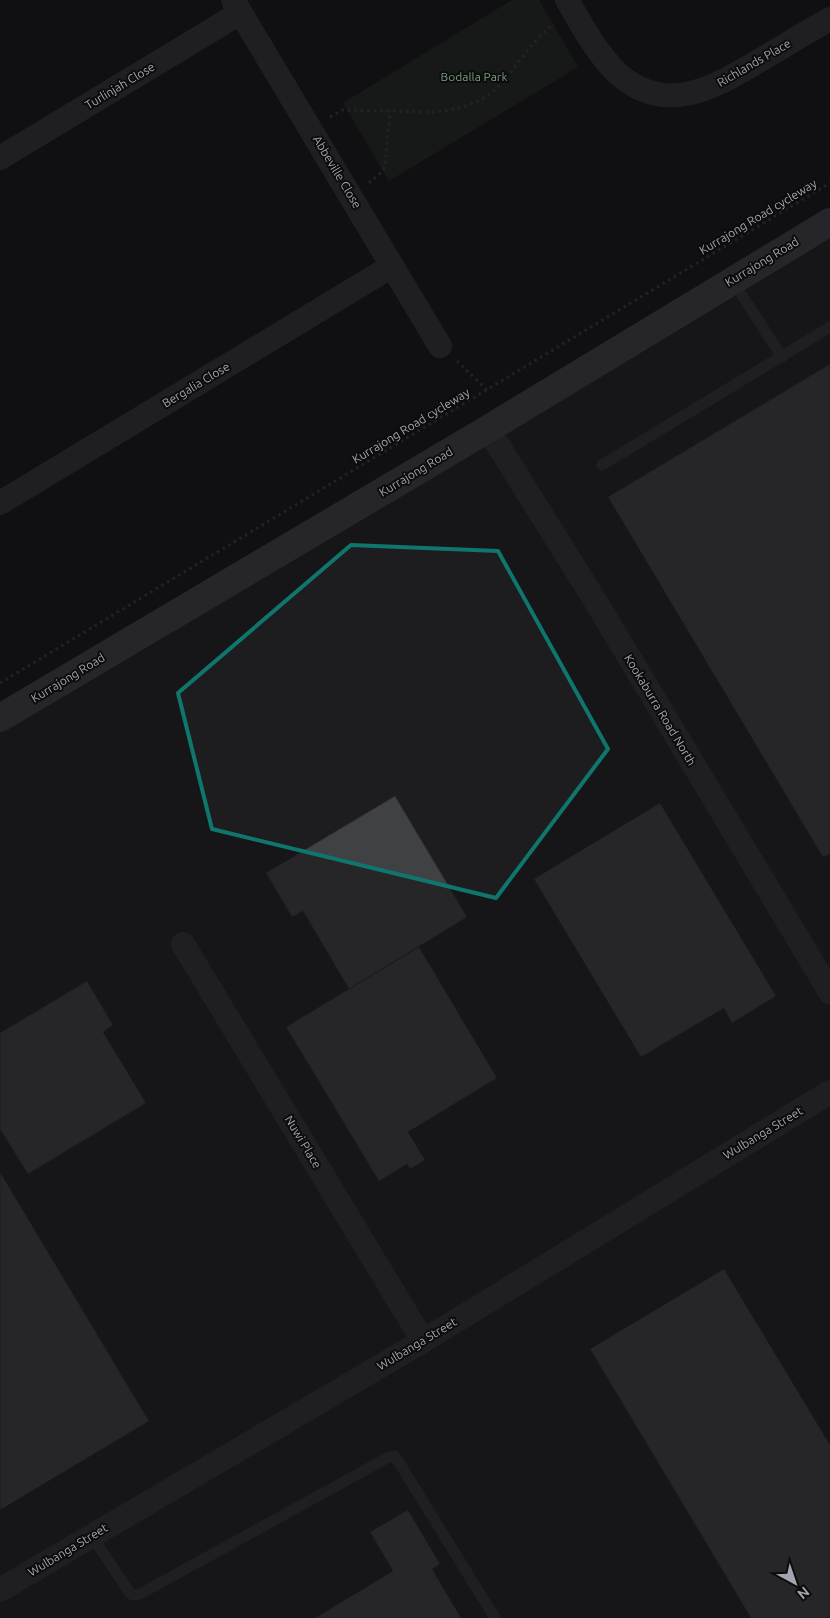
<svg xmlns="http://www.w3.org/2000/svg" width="830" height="1618" font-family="Ubuntu,sans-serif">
<rect width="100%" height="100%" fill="#111112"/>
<polygon fill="#1d1d1f" points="830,234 830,1618 0,1618 0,719"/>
<polygon fill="#1d251f" points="512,0 539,0 578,67 389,181 343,103"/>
<g fill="#404145" stroke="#2b2b2e">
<polygon points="830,364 830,854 823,857 608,497"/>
<polygon points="395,796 467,917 349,989 303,911 292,917 266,873"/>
<polygon points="660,803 776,996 732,1023 724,1008 641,1057 534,879"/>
<polygon points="419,947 497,1078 408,1132 425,1160 410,1169 407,1164 379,1181 286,1027"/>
<polygon points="87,981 113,1025 103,1032 146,1103 28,1174 0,1129 0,1033"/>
<polygon points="0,1172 149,1421 0,1510"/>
<polygon points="724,1269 830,1445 830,1618 751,1618 590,1349"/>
<polygon points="408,1510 440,1564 432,1569 461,1618 315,1618 393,1571 370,1532"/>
</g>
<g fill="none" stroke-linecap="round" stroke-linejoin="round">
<g stroke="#38393e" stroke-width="3" stroke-dasharray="2.5 4" stroke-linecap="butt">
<path d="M330,117L343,110L433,112C511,106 504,63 554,24"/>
<polyline points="369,183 382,172 385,165 390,111"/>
<polyline points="457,361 487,390"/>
<polyline points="0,683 830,183"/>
</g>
<g stroke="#323237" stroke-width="11">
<polyline points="732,280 782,357"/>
<polyline points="602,465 830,327"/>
<polyline points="92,1536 129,1592 133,1595 140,1594 387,1458 395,1456 495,1618"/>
</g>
<g stroke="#323237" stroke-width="24">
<polyline points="233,0 440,346"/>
<path d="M567,0C581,24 596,52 616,72C666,118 715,87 762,59C784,46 807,32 830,19"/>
<polyline points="0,158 240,13"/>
<polyline points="488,429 593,597 830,992"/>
<polyline points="0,503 392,266"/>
<polyline points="183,944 423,1341"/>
<polyline points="0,1590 423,1341 830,1092"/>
</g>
<polyline stroke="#404147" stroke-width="28" points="0,718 488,429 830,222"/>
</g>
<path d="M0 0H830V1618H0ZM351,545L498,551L608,749L496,898L212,829L178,693Z" fill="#111112" fill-opacity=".55" fill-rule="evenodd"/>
<path fill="none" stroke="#0f766e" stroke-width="4" stroke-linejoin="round" d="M351,545L498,551L608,749L496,898L212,829L178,693Z"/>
<g text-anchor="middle" stroke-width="4" stroke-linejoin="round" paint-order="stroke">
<g font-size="12" fill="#a3a6b2" stroke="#0c0c0d">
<text transform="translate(754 63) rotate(-30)" y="4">Richlands Place</text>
<text transform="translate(120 86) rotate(-31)" y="4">Turlinjah Close</text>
<text transform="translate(337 172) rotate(59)" y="4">Abbeville Close</text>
<text transform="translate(758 217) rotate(-31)" y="4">Kurrajong Road cycleway</text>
<text transform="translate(762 262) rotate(-31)" y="4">Kurrajong Road</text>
<text transform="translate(196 385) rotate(-31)" y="4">Bergalia Close</text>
<text transform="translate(411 426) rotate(-31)" y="4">Kurrajong Road cycleway</text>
<text transform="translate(416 472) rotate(-31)" y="4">Kurrajong Road</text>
<text transform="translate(68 678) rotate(-31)" y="4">Kurrajong Road</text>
<text transform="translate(660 710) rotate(59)" y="4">Kookaburra Road North</text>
<text transform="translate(763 1133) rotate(-31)" y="4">Wulbanga Street</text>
<text transform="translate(303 1142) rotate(59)" y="4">Nuwi Place</text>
<text transform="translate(417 1344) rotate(-31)" y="4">Wulbanga Street</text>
<text transform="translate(68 1550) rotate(-31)" y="4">Wulbanga Street</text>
</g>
<g font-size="12" fill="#7a9d80" stroke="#0c0c0d">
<text x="474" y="81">Bodalla Park</text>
</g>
</g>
<g transform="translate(795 1583) rotate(140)" stroke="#0c0c0d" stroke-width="4" paint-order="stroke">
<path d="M0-4L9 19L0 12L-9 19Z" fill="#a3a6b2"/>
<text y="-8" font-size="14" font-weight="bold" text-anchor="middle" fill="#a3a6b2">N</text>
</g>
</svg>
